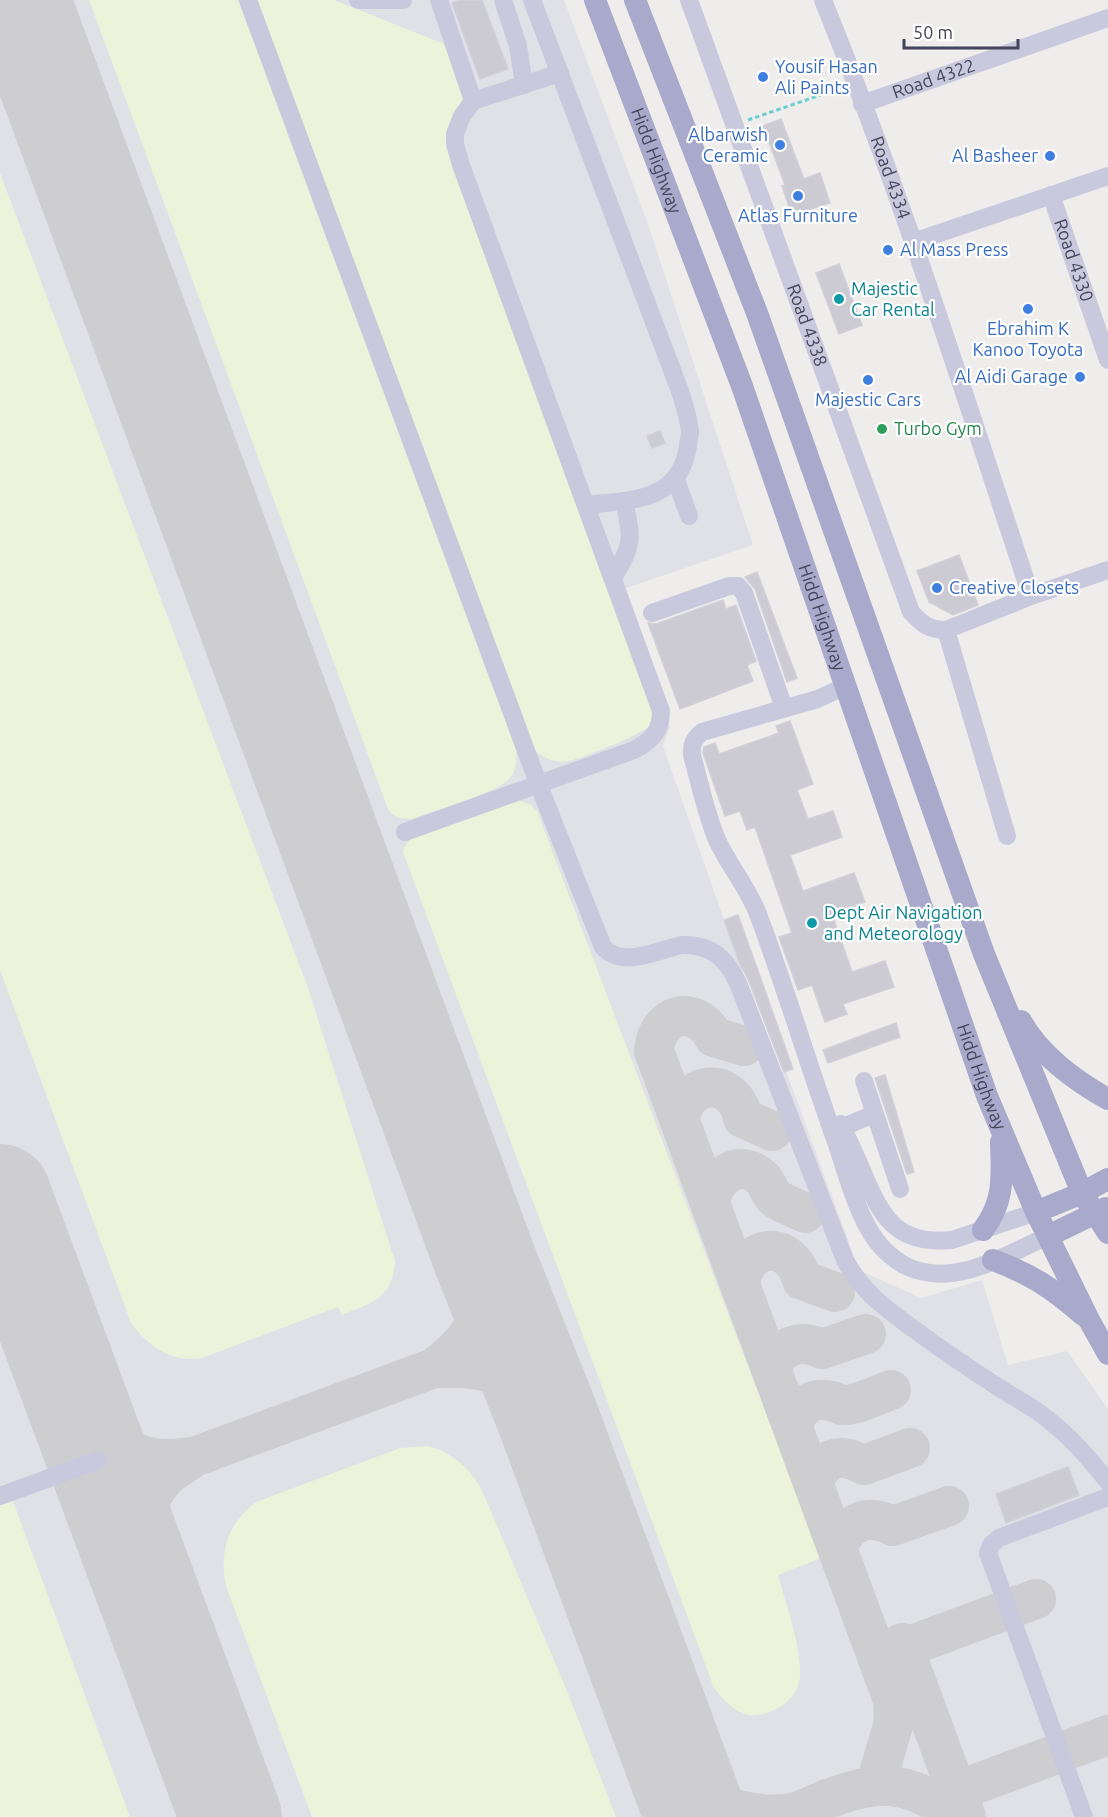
<svg xmlns="http://www.w3.org/2000/svg" width="1108" height="1817" font-family="Ubuntu,sans-serif">
<rect width="100%" height="100%" fill="#efedeb"/>
<polygon fill="#e0e0e7" points="0,0 564,0 648,224 753,545 623,589 670,727 663,746 748,988 780,1073 786,1071 859,1270 921,1298 982,1280 1008,1365 1067,1351 1108,1409 1108,1817 0,1817"/>
<g fill="#edf2da">
<path d="M89,0H238L516,750C517,760 516,773 508,780C495,793 432,811 412,819C401,819 394,818 388,809Z"/>
<path d="M256,0H334L444,44L467,99C457,111 449,119 446,135L652,699C652,709 655,718 649,726C643,734 574,762 563,762C552,762 542,757 534,749Z"/>
<path d="M0,173L308,988L395,1261C393,1298 372,1303 342,1315L338,1307L202,1358C171,1363 148,1346 131,1323L0,970Z"/>
<path d="M518,800L531,805L537,811L821,1558L778,1575C785,1601 805,1657 799,1683C795,1699 779,1710 763,1714C741,1720 727,1704 714,1688L403,852L404,848L410,839Z"/>
<path d="M428,1446C453,1453 468,1467 481,1488L567,1691L616,1817H312L227,1589C218,1554 227,1524 256,1502L400,1448Z"/>
<polygon points="11,1496 130,1817 0,1817 0,1500"/>
</g>
<g fill="none" stroke-linecap="round" stroke-linejoin="round">
<g stroke="#cecdd0" stroke-width="40">
<path d="M744,1046L714,1037C696,1003 657,1012 654,1051L893,1700L894,1722L880,1770"/>
<path d="M679,1118C682,1109 685,1100 693,1094C715,1077 739,1095 743,1118L772,1131"/>
<path d="M710,1201C716,1176 738,1157 762,1178C768,1184 769,1193 775,1198C783,1204 796,1208 805,1213"/>
<path d="M740,1284C746,1242 791,1239 802,1280L835,1292"/>
<path d="M434,1368C476,1336 488,1313 485,1260"/>
<path d="M771,1368C780,1346 800,1338 822,1349L866,1334"/>
<path d="M83,1419C103,1432 124,1451 148,1457C163,1461 179,1458 194,1457"/>
<path d="M792,1425C800,1407 811,1396 832,1401C836,1402 841,1406 845,1405C856,1405 880,1394 891,1390"/>
<path d="M813,1482C825,1458 838,1451 864,1465L910,1448"/>
<path d="M837,1547C849,1521 867,1513 893,1526L949,1506"/>
<path d="M135,1558C140,1529 145,1497 167,1476C175,1469 186,1463 194,1457L434,1368C494,1366 506,1375 547,1416"/>
<polyline points="902,1643 966,1817"/>
<polyline points="904,1648 1036,1599"/>
<path d="M679,1771C711,1804 739,1817 786,1814C799,1813 813,1805 825,1800C862,1786 889,1778 927,1797C938,1802 949,1809 958,1817"/>
<polyline points="957,1791 1108,1735"/>
</g>
<g stroke="#cecdd0" stroke-width="102">
<polyline points="19,0 485,1260 547,1416 696,1817"/>
<polyline points="0,1195 231,1817"/>
</g>
</g>
<g fill="#cccbd4" stroke="#d1cfd8" stroke-width="1.5">
<polygon points="460,0 482,0 508,69 480,79 452,3"/>
<polygon points="781,119 804,179 820,173 830,203 792,215 782,186 785,185 763,126"/>
<polygon points="839,264 862,325 839,334 816,273"/>
<polygon points="660,431 665,443 652,448 647,436"/>
<polygon points="959,555 978,605 953,615 929,602 917,571"/>
<polygon points="757,572 797,678 787,682 755,589 745,577"/>
<polygon points="723,600 726,609 736,605 756,661 747,665 753,681 680,709 648,623 656,624"/>
<polygon points="790,721 813,784 797,790 808,819 833,811 842,837 790,855 803,891 854,873 865,902 832,914 852,972 885,961 894,987 843,1004 847,1014 825,1022 812,985 798,990 779,937 792,933 755,827 747,830 740,811 725,816 703,753 704,747 715,743 719,754 779,733 776,726"/>
<polygon points="738,915 793,1069 784,1072 748,979 739,962 724,920"/>
<polygon points="896,1023 900,1037 828,1063 823,1050"/>
<polygon points="885,1075 914,1172 907,1174 875,1078"/>
<polygon points="1068,1467 1079,1495 1006,1523 996,1494"/>
</g>
<g fill="none" stroke-linecap="round" stroke-linejoin="round">
<polyline stroke="#6dcecf" stroke-width="3" stroke-dasharray="4.5 3" stroke-linecap="butt" points="748,120 841,88"/>
<g stroke="#c9c9dd" stroke-width="18">
<path d="M248,0L538,783L603,947C623,969 657,950 682,945C711,944 726,958 738,983L845,1260C862,1292 886,1309 915,1330C942,1350 970,1369 998,1387C1012,1396 1027,1404 1041,1414C1067,1433 1088,1456 1108,1482"/>
<polyline points="358,0 403,0"/>
<polyline points="439,0 473,101"/>
<polyline points="503,0 518,46 524,85"/>
<path d="M532,0L680,391C684,404 689,419 690,432C690,437 688,442 688,446C680,502 631,500 586,505"/>
<path id="s1" d="M689,0L911,612C922,624 929,630 946,630L1031,596L1108,570"/>
<path id="s2" d="M823,0C902,195 965,397 1031,596"/>
<path id="s3" d="M862,104L1108,18"/>
<path id="s4" d="M1051,195L1108,360"/>
<polyline points="913,242 1108,176"/>
<polyline points="676,480 689,516"/>
<path d="M613,578C634,543 632,539 624,501"/>
<polyline points="652,613 729,586 738,586 744,593 784,708"/>
<polyline points="946,630 1007,836"/>
<path d="M845,686L818,699L702,732C694,739 691,744 692,755C700,784 706,815 718,842C730,867 748,888 758,914C786,989 809,1067 836,1142C845,1168 852,1196 864,1220C873,1239 887,1256 906,1266C954,1289 1005,1255 1048,1236"/>
<path d="M405,832L634,750C651,741 661,732 661,711L461,165L455,144V134L462,116L473,101L560,73"/>
<polyline points="864,1081 900,1189"/>
<path d="M841,1124C849,1141 857,1158 864,1175C882,1220 899,1245 952,1240L1036,1212"/>
<polyline points="843,1127 874,1114"/>
<polyline points="0,1496 98,1460"/>
<polyline points="1084,1817 988,1553 991,1545 999,1538 1108,1497"/>
</g>
<g stroke="#a9a9cc" stroke-width="22">
<path id="s5" d="M595,0L742,386L987,1096L1036,1212L1089,1320L1108,1354"/>
<polyline points="635,0 757,313 984,954 1082,1193 1108,1233"/>
<path d="M1021,1021C1039,1054 1075,1081 1108,1099"/>
<polyline points="1036,1212 1082,1193 1108,1179"/>
<path d="M983,1230C1005,1201 1002,1176 1001,1142"/>
<polyline points="1048,1236 1106,1208"/>
<path d="M993,1260C1031,1274 1052,1288 1083,1315"/>
</g>
</g>
<g fill="#3f7fe0" stroke="#fff" stroke-width="2">
<circle cx="763" cy="77" r="6"/>
<circle cx="780" cy="145" r="6"/>
<circle cx="1050" cy="156" r="6"/>
<circle cx="798" cy="196" r="6"/>
<circle cx="888" cy="250" r="6"/>
<circle cx="1028" cy="309" r="6"/>
<circle cx="1080" cy="377" r="6"/>
<circle cx="868" cy="380" r="6"/>
<circle cx="937" cy="588" r="6"/>
</g>
<g fill="#0f9aa8" stroke="#fff" stroke-width="2">
<circle cx="839" cy="299" r="6"/>
<circle cx="812" cy="923" r="6"/>
</g>
<circle fill="#2e9e5b" stroke="#fff" stroke-width="2" cx="882" cy="429" r="6"/>
<g text-anchor="middle" stroke-width="4.5" stroke-linejoin="round" paint-order="stroke">
<g font-size="18" fill="#366cbe" stroke="#fff" text-anchor="start">
<text x="775" y="73">Yousif Hasan<tspan x="775" dy="21">Ali Paints</tspan></text>
<text x="768" y="141" text-anchor="end">Albarwish<tspan x="768" dy="21">Ceramic</tspan></text>
<text x="1038" y="162" text-anchor="end">Al Basheer</text>
<text x="798" y="222" text-anchor="middle">Atlas Furniture</text>
<text x="900" y="256">Al Mass Press</text>
<text x="1028" y="335" text-anchor="middle">Ebrahim K<tspan x="1028" dy="21">Kanoo Toyota</tspan></text>
<text x="1068" y="383" text-anchor="end">Al Aidi Garage</text>
<text x="868" y="406" text-anchor="middle">Majestic Cars</text>
<text x="949" y="594">Creative Closets</text>
</g>
<g font-size="18" fill="#434459" stroke="#fff">
<text dy="6" stroke="none"><textPath href="#s3" startOffset="76">Road 4322</textPath></text>
<text dy="6" stroke="none"><textPath href="#s5" startOffset="172">Hidd Highway</textPath></text>
<text dy="6" stroke="none"><textPath href="#s2" startOffset="190">Road 4334</textPath></text>
<text dy="6" stroke="none"><textPath href="#s4" startOffset="69">Road 4330</textPath></text>
<text dy="6" stroke="none"><textPath href="#s1" startOffset="346">Road 4338</textPath></text>
<text dy="6" stroke="none"><textPath href="#s5" startOffset="658">Hidd Highway</textPath></text>
<text dy="6" stroke="none"><textPath href="#s5" startOffset="1144">Hidd Highway</textPath></text>
</g>
<g font-size="18" fill="#0d838f" stroke="#fff" text-anchor="start">
<text x="851" y="295">Majestic<tspan x="851" dy="21">Car Rental</tspan></text>
<text x="824" y="919">Dept Air Navigation<tspan x="824" dy="21">and Meteorology</tspan></text>
</g>
<g font-size="18" fill="#27864d" stroke="#fff" text-anchor="start">
<text x="894" y="435">Turbo Gym</text>
</g>
</g>
<path d="M904 39v9h114v-9" fill="none" stroke="#434459" stroke-width="3"/>
<text x="913" y="39" font-size="18" fill="#434459" stroke="#ffffff" stroke-width="4.5" paint-order="stroke">50 m</text>
</svg>
